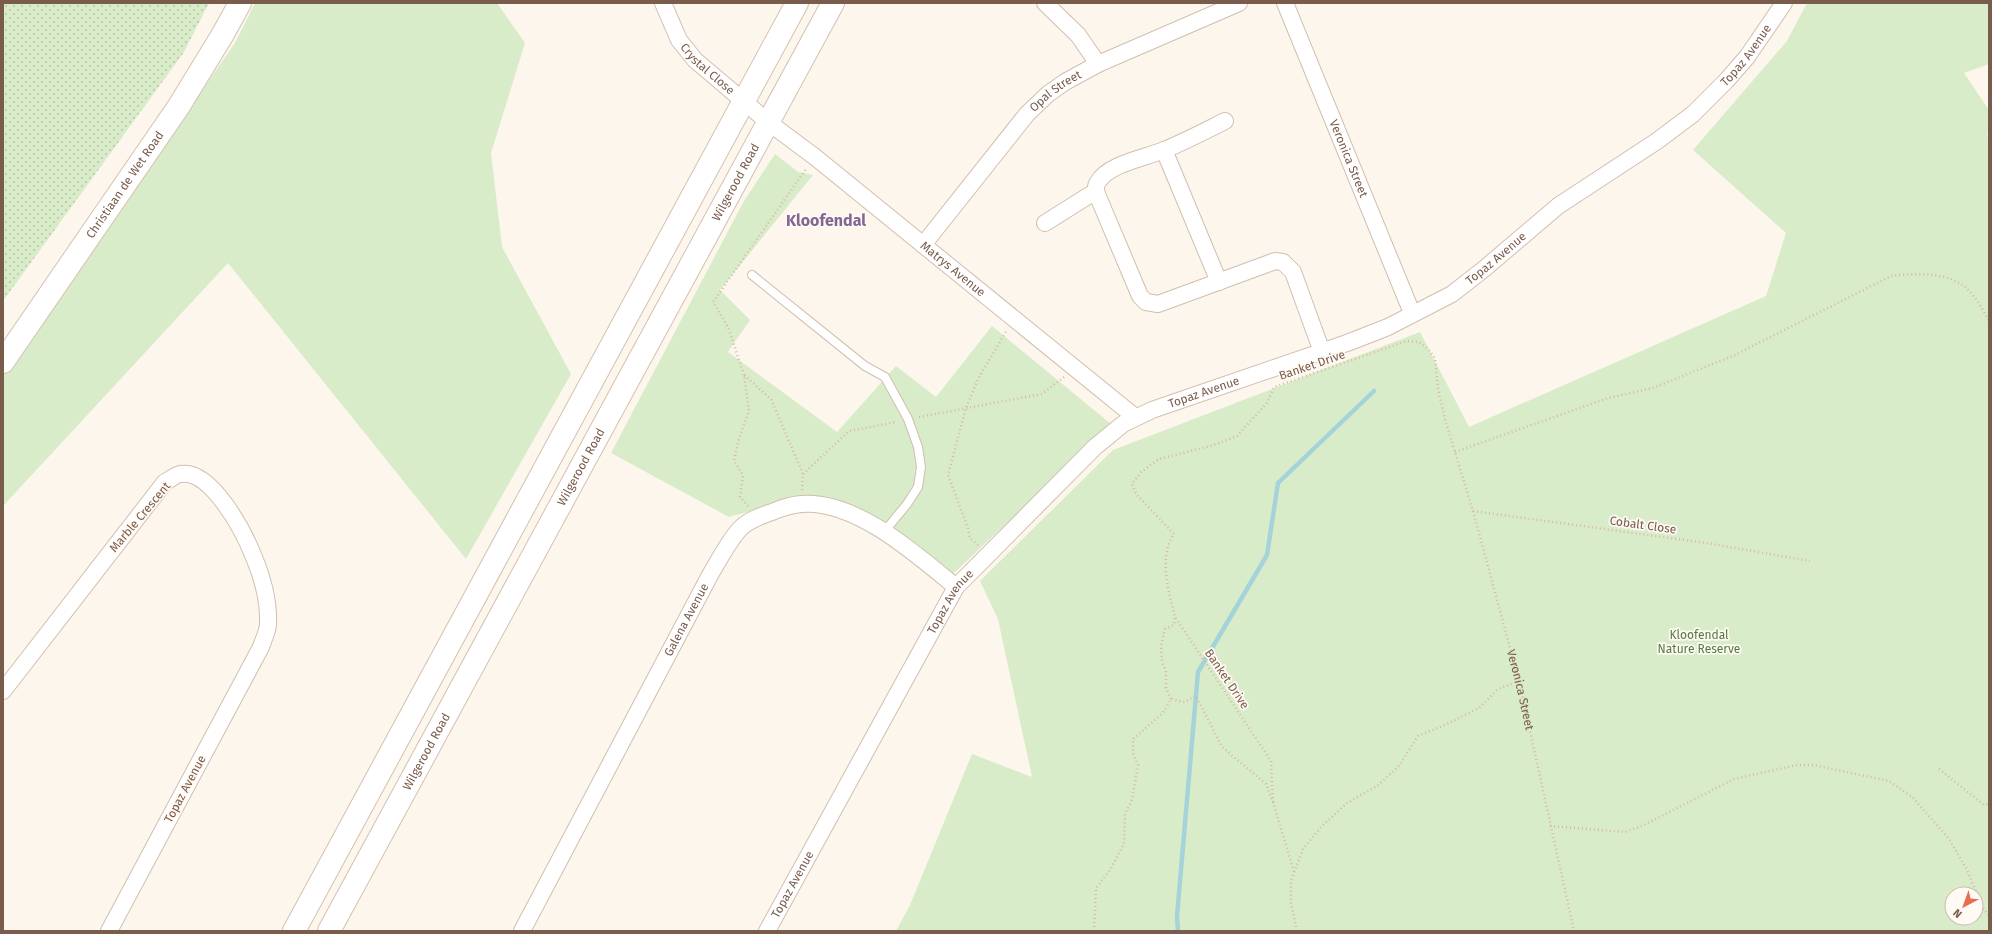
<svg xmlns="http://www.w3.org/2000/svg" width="1992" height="934" font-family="'Fira Sans',sans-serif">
<defs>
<pattern id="grass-dots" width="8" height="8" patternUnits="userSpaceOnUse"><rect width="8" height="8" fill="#d8ecc9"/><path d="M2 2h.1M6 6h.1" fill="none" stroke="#b4c2a5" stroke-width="1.8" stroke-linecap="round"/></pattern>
</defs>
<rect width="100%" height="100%" fill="#fdf6ec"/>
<polygon fill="url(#grass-dots)" points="3,3 209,3 184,52 3,301"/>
<g fill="#d8ecc9" fill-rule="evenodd">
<polygon points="255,3 497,3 525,43 491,153 502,247 571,374 466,559 228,263 3,506 3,374 235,43"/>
<path d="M1807,3H1989V64L1964,73L1989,110V129L1987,136L1989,138V931H896L910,905L972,754L1032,777L998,619L980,581L1113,450L1420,332L1469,427L1766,296L1786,233L1693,150L1787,41ZM1952,894H1976V918H1952Z"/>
<polygon points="775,154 798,172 813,175 720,290 750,320 728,352 837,432 896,366 936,397 992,326 1111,424 952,575 916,543 842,502 802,497 729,517 611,453 744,201"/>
</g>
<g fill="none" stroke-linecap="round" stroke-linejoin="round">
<polyline stroke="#a5d3da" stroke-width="4.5" points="1178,931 1177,916 1198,672 1267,555 1278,483 1374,391"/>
<g stroke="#d1beb0" stroke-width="10">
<polyline id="lane" points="752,275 865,366 885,377 908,419 918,447 921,467 918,487 907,504 884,532"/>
</g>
<g stroke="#d1beb0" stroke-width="18">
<g id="street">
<path id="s2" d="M663,3L679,40L695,60L768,122L815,157L1135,417"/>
<polyline points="1045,3 1078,35 1098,64"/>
<path id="s3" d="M1285,3L1412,313"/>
<path d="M1225,121C1205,131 1184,142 1164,150C1145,158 1108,164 1098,182C1094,187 1097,194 1099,199L1140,296L1146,302L1158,304L1267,264L1275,261L1283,262L1293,272L1322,352"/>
<polyline points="1164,150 1219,282"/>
<polyline points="1045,223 1096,191"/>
<path id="s4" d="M923,245L1027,114L1048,94L1065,82L1098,64L1239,3"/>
<path d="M3,691L165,482C170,480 176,474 181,474C211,469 244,532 253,555C262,576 269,601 268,624C268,631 263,640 261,647L109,931"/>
<path id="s5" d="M522,931L710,575C719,560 727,544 738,531C746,521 760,516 772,512C781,508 791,505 801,504C855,499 917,555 956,587"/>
<path id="s6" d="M767,931L956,587L1095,447L1123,424L1152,410L1347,343L1388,327L1452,294L1484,269L1558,206L1657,141L1693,114L1727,80L1747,57L1784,3"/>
</g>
</g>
<g stroke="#d6c0b0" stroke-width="24">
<g id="secondary">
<path id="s7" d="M3,362L179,106L223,34L240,3"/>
<polyline points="294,931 797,3"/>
<path id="s8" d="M329,931L833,3"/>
</g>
</g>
<g stroke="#d9b8a5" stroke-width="2.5" stroke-dasharray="1 3" stroke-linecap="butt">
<polyline points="744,375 728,327 713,302 806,169"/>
<polyline points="919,417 1042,394 1064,377"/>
<path d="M1455,452L1608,398L1653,388L1735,355L1891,276C1918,273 1954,271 1972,294C1979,302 1984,312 1989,321"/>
<polyline points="802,490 803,474 849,431 896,422"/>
<polyline points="748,506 740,497 743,475 734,461 739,438 749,411 744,375 771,399 803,474"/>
<polyline points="1473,511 1706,543 1810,561"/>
<polyline points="978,545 970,538 968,528 948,475 966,408 978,379 1007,330"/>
<polyline points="1171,699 1166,688 1166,672 1162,661 1161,646 1165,629 1174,625 1175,617"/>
<polyline points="1939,769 1984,805 1989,804"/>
<path id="s1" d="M1273,802L1271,761L1175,617C1169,594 1158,556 1174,534L1136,494L1132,484L1141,472L1159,459L1214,445L1237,436L1267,403L1274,387L1407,341L1419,342L1428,349L1435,358L1438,389L1446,423L1473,511L1519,681L1574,931"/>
<polyline points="1550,826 1625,832 1642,826 1734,779 1797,765 1813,765 1889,781 1912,797 1949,839 1966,868 1983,908 1989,916"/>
<polyline points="1094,931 1096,888 1110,870 1124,844 1125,814 1132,800 1138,765 1133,753 1133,739 1163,713 1171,699 1184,702 1196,696 1222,747 1266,784 1273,802 1294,872"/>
<polyline points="1297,931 1291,903 1291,881 1303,849 1322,826 1347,803 1377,786 1398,767 1418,736 1445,725 1479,708 1498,689 1519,681"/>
</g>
<use href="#lane" stroke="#fff" stroke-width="8"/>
<use href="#street" stroke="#fff" stroke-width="16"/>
<use href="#secondary" stroke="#fff" stroke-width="22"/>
</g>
<g text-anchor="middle" stroke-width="3.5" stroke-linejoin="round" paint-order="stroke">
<g font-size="12" fill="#7a5c4d" stroke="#fffaf3">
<text dy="4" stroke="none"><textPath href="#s6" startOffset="1361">Topaz Avenue</textPath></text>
<text dy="4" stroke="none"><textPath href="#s2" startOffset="81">Crystal Close</textPath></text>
<text dy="4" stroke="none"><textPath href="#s4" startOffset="204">Opal Street</textPath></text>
<text dy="4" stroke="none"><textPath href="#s3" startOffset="168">Veronica Street</textPath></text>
<text dy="4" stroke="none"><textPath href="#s8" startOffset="852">Wilgerood Road</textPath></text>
<text dy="4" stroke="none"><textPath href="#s7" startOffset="215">Christiaan de Wet Road</textPath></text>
<text dy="4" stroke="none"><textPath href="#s6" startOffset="1037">Topaz Avenue</textPath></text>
<text dy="4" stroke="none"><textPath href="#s2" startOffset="398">Matrys Avenue</textPath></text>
<text transform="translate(1312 365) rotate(-19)" y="4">Banket Drive</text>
<text dy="4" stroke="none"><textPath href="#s6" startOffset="713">Topaz Avenue</textPath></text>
<text dy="4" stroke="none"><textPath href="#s8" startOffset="528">Wilgerood Road</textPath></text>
<text transform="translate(140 517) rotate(-50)" y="4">Marble Crescent</text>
<text transform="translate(1643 525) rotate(8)" y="4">Cobalt Close</text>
<text dy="4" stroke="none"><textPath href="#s6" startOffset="377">Topaz Avenue</textPath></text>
<text dy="4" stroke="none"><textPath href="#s5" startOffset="352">Galena Avenue</textPath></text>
<text transform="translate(1227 679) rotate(56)" y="4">Banket Drive</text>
<text dy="4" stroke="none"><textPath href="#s1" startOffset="1065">Veronica Street</textPath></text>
<text dy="4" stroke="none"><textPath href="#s8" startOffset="204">Wilgerood Road</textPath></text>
<text transform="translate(185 789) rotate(-62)" y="4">Topaz Avenue</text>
<text dy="4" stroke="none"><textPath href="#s6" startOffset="53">Topaz Avenue</textPath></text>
</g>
<g font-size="12" fill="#537a41" stroke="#fffaf3">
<text x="1699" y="639">Kloofendal<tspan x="1699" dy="14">Nature Reserve</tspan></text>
</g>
<g font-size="16" font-weight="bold" fill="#846695" stroke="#fffaf3">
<text x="826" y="226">Kloofendal</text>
</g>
</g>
<rect width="1992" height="934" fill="none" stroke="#7a5c4d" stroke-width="8"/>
<g transform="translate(1964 906) rotate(221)"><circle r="19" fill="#fffaf3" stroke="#cabbb1"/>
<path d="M0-3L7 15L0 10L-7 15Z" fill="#e76f51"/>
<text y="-6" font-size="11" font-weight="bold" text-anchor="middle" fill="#7a5c4d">N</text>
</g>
</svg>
